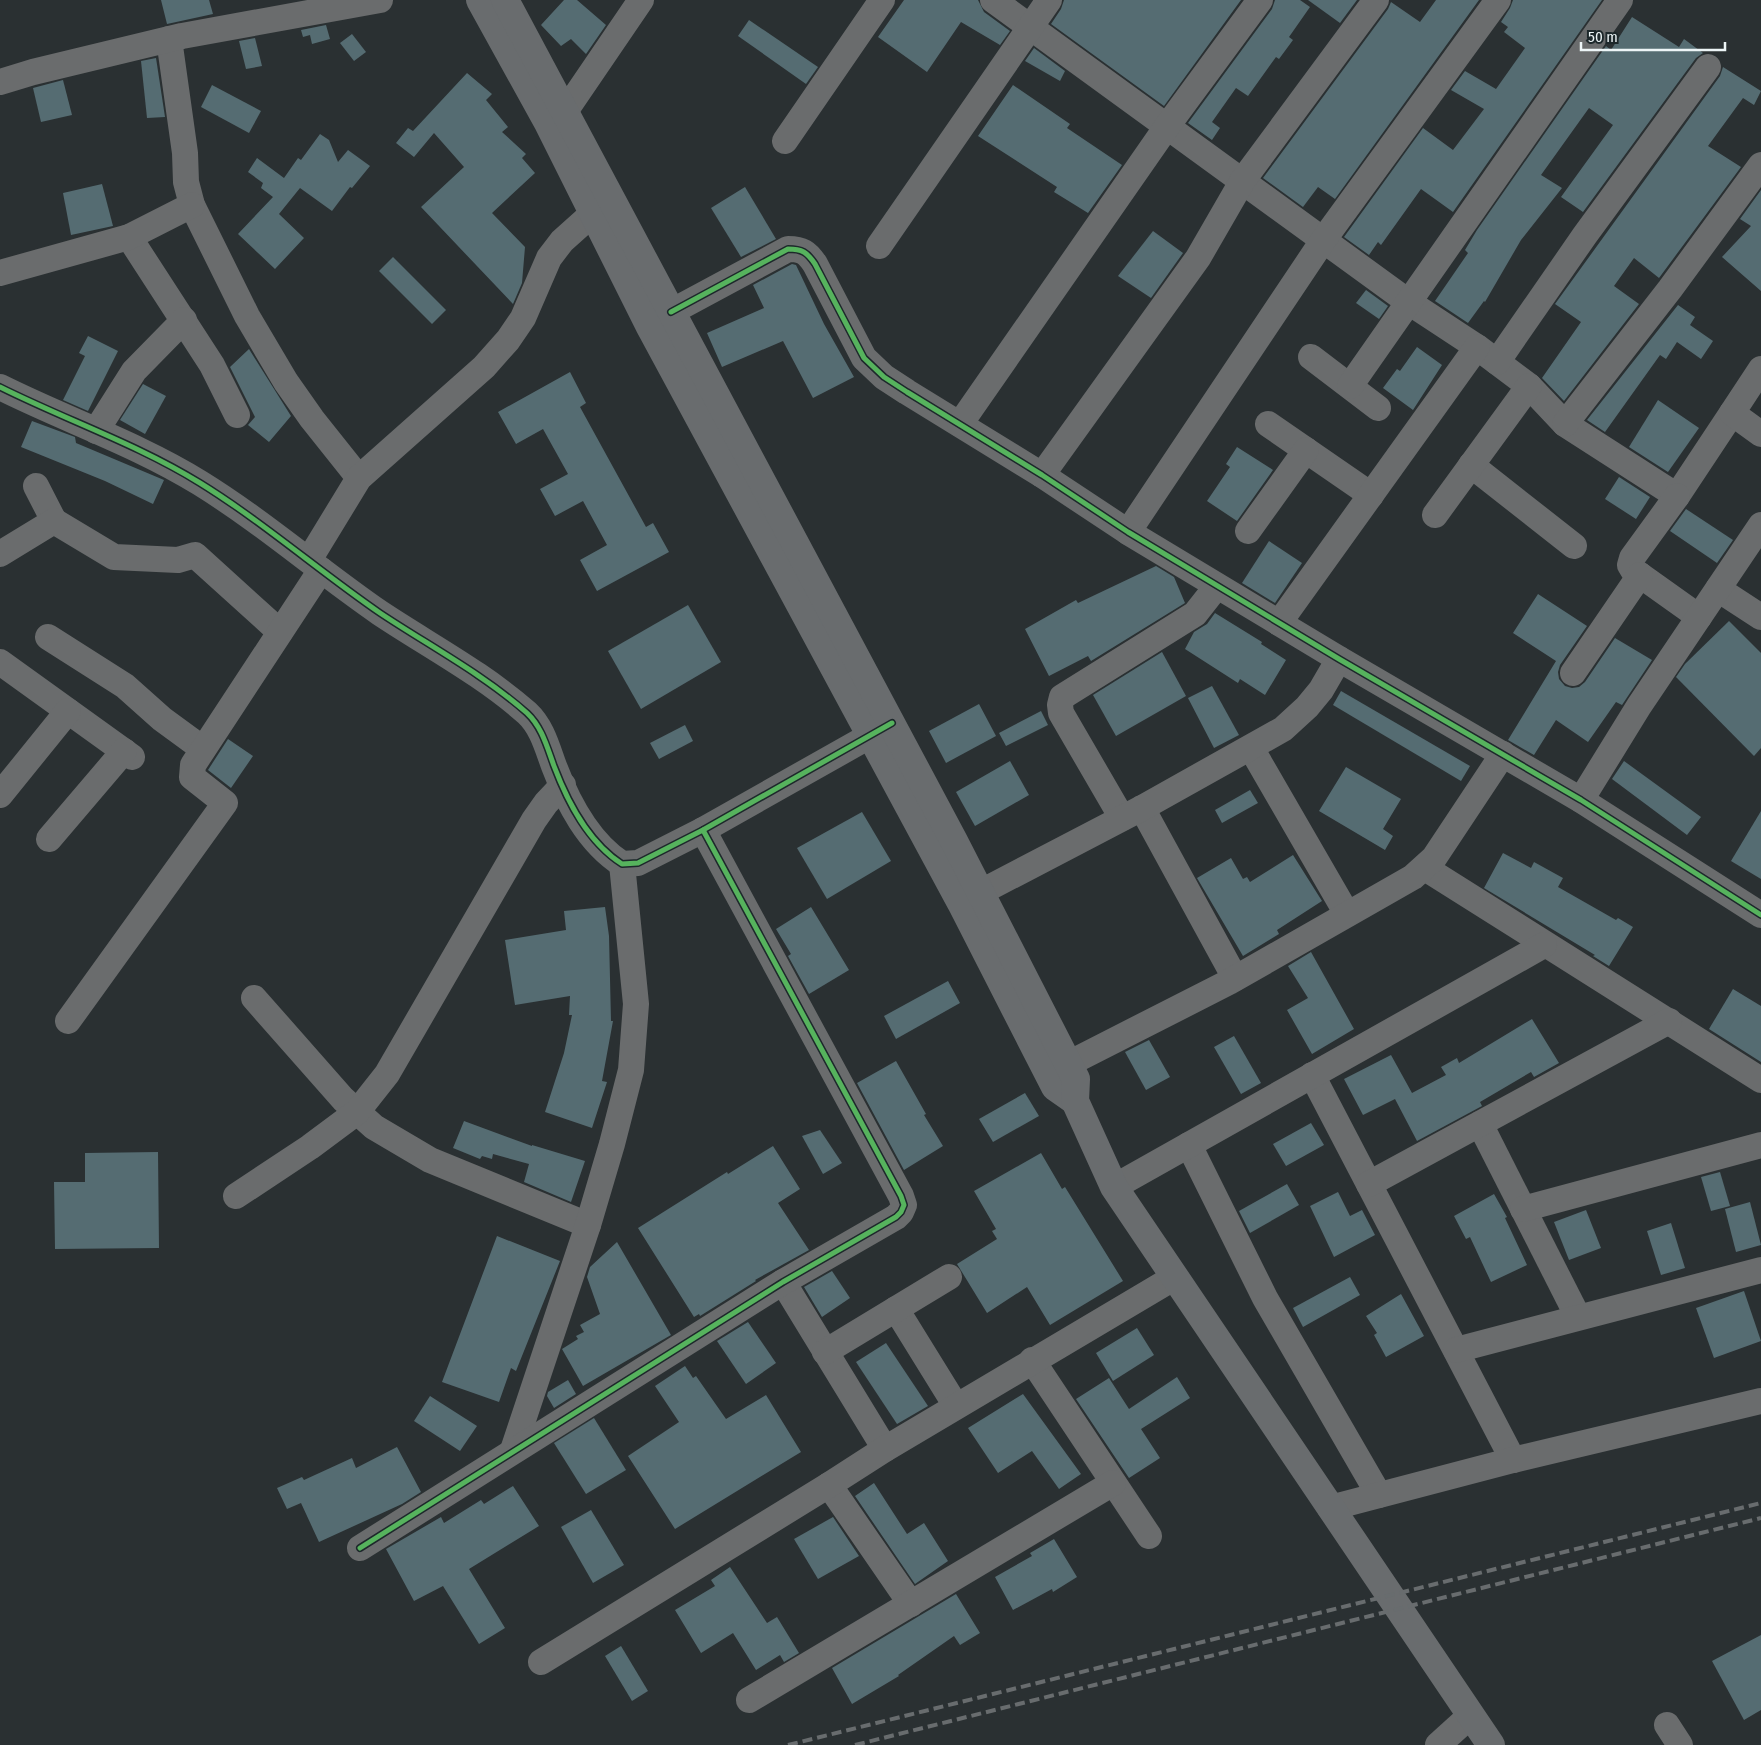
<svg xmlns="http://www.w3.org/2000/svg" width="1761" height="1745" font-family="'Fira Sans Condensed',sans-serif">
<rect width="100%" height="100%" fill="#2a3032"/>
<g fill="#556c72">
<polygon points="161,0 209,0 213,14 167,24"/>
<polygon points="564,0 577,0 606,25 586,54 571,39 561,46 541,25"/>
<polygon points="904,0 978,0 984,12 1010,31 1000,45 961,22 927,72 878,37"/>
<polygon points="1064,0 1241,0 1164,106 1051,24 1061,9"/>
<polygon points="1275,0 1300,0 1310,7 1289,37 1293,40 1279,59 1276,57 1248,96 1236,88 1212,122 1220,128 1212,140 1188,123 1272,9"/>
<polygon points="1308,0 1357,0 1340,23"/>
<polygon points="1436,0 1479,0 1335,199 1318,187 1303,207 1263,178 1388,9 1391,2 1420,22"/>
<polygon points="1513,0 1602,0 1453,212 1421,189 1381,245 1378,242 1369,255 1344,237 1423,128 1453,150 1484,109 1451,90 1465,71 1496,89 1525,48 1504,32 1508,27 1501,22 1510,8"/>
<polygon points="1632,17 1679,47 1684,39 1703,53 1696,58 1583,212 1561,197 1613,125 1589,108 1541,175 1562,188 1521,240 1485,302 1484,301 1468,323 1435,301 1468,253 1465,250 1477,230 1606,46 1611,50"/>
<polygon points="749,20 818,67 806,84 738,36"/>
<polygon points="326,25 330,39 312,44 310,35 303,37 301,30"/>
<polygon points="352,34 366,52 354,61 340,43"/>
<polygon points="255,38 262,66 246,69 239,41"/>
<polygon points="1034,48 1065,71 1060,81 1025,61"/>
<polygon points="156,58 165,117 147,118 141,61"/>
<polygon points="1723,67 1761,91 1754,105 1743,98 1708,146 1741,167 1659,278 1634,258 1614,286 1639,304 1564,401 1542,378 1581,322 1555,304 1720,76"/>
<polygon points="467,73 492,94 486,100 508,127 502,132 526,154 522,158 535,173 492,213 525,247 522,283 513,304 421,207 464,167 434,133 414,157 396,143 408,128 413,131"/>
<polygon points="63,80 72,115 41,122 33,88"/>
<polygon points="212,85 261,111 249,133 201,107"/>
<polygon points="1013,85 1070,124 1067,128 1122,165 1088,213 1054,192 1057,187 978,136"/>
<polygon points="320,134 329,140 338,162 348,150 370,166 352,188 350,187 332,211 300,188 279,214 304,238 275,269 238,234 273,197 261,188 263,183 248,172 257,158 284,178 298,158 301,160"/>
<polygon points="102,184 113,226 71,235 63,193"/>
<polygon points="745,187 776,239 741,257 711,208"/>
<polygon points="1761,190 1761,291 1722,257 1751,226 1740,219"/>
<polygon points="1153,231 1183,253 1151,298 1118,276"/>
<polygon points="393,257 446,310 432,324 379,271"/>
<polygon points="792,264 796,265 824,324 854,377 813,398 783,341 722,367 707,333 764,308 753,285"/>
<polygon points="1366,290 1388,306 1379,319 1356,303"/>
<polygon points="1678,305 1695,317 1690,325 1713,341 1701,359 1677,342 1666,359 1660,355 1605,432 1587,420"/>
<polygon points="88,336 118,351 88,411 63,400 85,356 79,353"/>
<polygon points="1417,347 1442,365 1413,410 1383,388 1397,369 1400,371"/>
<polygon points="249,349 291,416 269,442 248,425 255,417 230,367"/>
<polygon points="570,372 586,403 580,407 646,527 653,523 669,552 597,591 580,560 607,545 583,501 555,516 540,489 568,474 543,429 516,444 498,412"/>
<polygon points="143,384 166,396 145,434 120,420"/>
<polygon points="1658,400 1699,428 1668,472 1629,447"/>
<polygon points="32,421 75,437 76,443 164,480 153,504 105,481 21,447"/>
<polygon points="1237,447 1273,470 1237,521 1207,501 1230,467 1226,464"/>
<polygon points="1619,477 1650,497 1636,519 1605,499"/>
<polygon points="1686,509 1733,540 1717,563 1670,531"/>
<polygon points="1269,541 1302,563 1275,603 1242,583"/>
<polygon points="1156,566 1174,577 1185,603 1091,661 1088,656 1049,676 1025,629 1076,600 1078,603"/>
<polygon points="1538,594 1587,626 1560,665 1558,672 1559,679 1565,686 1572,688 1579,687 1585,682 1615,638 1652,660 1622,705 1616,702 1588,742 1556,720 1534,755 1508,740 1556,661 1513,633"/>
<polygon points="688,605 721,662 641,709 608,651"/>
<polygon points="1215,613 1262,642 1261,644 1286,660 1265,695 1240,679 1238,683 1185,649 1194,632 1207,624"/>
<polygon points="1729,621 1761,653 1761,748 1754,756 1676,677 1685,664"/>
<polygon points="1162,652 1186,696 1116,736 1093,695"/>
<polygon points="1212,686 1239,735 1214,748 1188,698"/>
<polygon points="1341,691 1470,766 1461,781 1333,705"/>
<polygon points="979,704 996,736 946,763 929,731"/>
<polygon points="1041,711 1048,725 1006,746 999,733"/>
<polygon points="685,725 693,741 659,759 650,743"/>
<polygon points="228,739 253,756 231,788 208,770"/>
<polygon points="1010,761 1029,795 975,826 956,792"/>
<polygon points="1624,761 1701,817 1687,835 1612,779"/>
<polygon points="1346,767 1401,799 1383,829 1393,836 1385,850 1319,811"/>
<polygon points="1250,790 1258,803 1222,823 1215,810"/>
<polygon points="1761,811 1761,879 1731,861"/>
<polygon points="862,812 891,861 827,899 797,848"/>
<polygon points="1503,853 1531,868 1534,862 1563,878 1558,887 1616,920 1618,918 1633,927 1609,966 1593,956 1595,955 1484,888"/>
<polygon points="1293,855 1322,901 1277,930 1279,934 1243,956 1197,878 1231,858 1243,879 1247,877 1250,882"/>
<polygon points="605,907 609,936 611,1021 613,1021 602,1081 607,1082 592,1128 545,1112 564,1053 572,1015 569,1015 570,996 515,1005 505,940 566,930 564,911"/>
<polygon points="811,907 849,970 809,994 788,956 791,954 776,929"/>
<polygon points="1311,952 1354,1029 1312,1054 1287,1010 1308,998 1288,966"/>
<polygon points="948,981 960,1003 896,1039 884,1016"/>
<polygon points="1733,989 1761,1006 1761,1062 1709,1029"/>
<polygon points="1532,1019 1559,1063 1534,1077 1531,1072 1480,1102 1482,1106 1417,1141 1395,1099 1363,1115 1344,1079 1391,1055 1412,1093 1446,1075 1441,1067 1457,1058 1459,1063"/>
<polygon points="1234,1036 1261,1083 1241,1094 1214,1047"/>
<polygon points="1149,1040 1170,1077 1146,1090 1125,1052"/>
<polygon points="896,1061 926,1114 924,1115 943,1146 904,1170 857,1083"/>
<polygon points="1025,1093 1039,1116 993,1142 979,1119"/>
<polygon points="464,1121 532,1146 532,1145 585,1161 571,1202 524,1182 529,1164 493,1154 492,1159 482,1156 480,1159 453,1148"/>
<polygon points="1311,1123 1324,1145 1286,1166 1273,1144"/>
<polygon points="820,1130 842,1163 823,1174 802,1136"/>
<polygon points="773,1146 800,1189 778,1203 809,1250 755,1280 756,1281 700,1316 699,1314 694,1317 638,1228 727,1172 728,1174"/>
<polygon points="158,1152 159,1248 55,1249 54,1182 85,1182 85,1153"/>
<polygon points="1041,1153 1062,1189 1065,1187 1123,1281 1050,1325 1027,1287 987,1313 957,1264 997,1239 992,1231 996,1229 974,1191"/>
<polygon points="1720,1172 1730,1206 1711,1211 1701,1177"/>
<polygon points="1287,1184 1299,1205 1250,1233 1239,1211"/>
<polygon points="1338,1192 1350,1216 1362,1210 1375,1235 1334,1257 1310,1206"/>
<polygon points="1494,1194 1507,1217 1505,1218 1527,1265 1491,1282 1470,1237 1466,1239 1454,1216"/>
<polygon points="1750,1202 1761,1245 1736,1252 1725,1209"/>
<polygon points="1586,1210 1601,1248 1569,1260 1554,1222"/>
<polygon points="1671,1223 1685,1268 1661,1275 1647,1231"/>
<polygon points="497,1236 560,1261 516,1371 511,1368 499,1402 442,1382"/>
<polygon points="617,1242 671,1335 583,1386 562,1349 578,1339 576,1336 584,1332 580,1325 600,1314 587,1277 590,1267"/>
<polygon points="832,1271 850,1298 822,1317 804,1287"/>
<polygon points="1350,1277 1360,1295 1303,1327 1293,1308"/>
<polygon points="1744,1291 1761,1341 1714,1358 1696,1308"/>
<polygon points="1401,1294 1424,1336 1386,1357 1374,1335 1377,1333 1366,1316"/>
<polygon points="748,1322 776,1363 746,1384 717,1341"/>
<polygon points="1137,1328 1154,1355 1113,1381 1096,1353"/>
<polygon points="886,1343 928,1406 897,1424 856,1362"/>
<polygon points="685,1366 693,1378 696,1376 726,1419 766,1395 801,1452 675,1529 628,1456 679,1422 655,1386"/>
<polygon points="1177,1377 1190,1398 1141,1429 1160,1458 1129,1478 1076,1399 1109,1378 1129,1409"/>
<polygon points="568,1380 576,1394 554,1408 547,1396 548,1392"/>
<polygon points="1023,1394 1081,1474 1059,1489 1032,1451 998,1473 968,1428"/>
<polygon points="430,1396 477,1426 460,1451 414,1421"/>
<polygon points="594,1418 626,1470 586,1494 554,1443"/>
<polygon points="397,1447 421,1492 402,1504 319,1542 301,1503 287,1509 277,1488 302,1477 304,1480 352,1458 356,1468"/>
<polygon points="874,1483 907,1534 924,1523 948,1561 915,1584 855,1496"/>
<polygon points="513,1486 539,1526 469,1569 505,1628 479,1644 443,1586 414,1601 386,1549 441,1517 444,1523 481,1500 484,1504"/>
<polygon points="591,1510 624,1565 593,1583 561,1527"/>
<polygon points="833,1517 859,1556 818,1579 794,1539"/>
<polygon points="1054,1539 1077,1577 1053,1592 1052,1589 1013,1610 995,1577 1032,1556 1030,1553"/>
<polygon points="730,1567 767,1623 777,1617 799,1653 784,1662 780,1655 756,1670 733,1633 701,1653 675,1610 715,1586 711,1580"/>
<polygon points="956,1594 980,1633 960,1645 954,1636 898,1675 899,1676 852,1704 832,1668"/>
<polygon points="1761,1635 1761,1710 1744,1720 1712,1661"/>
<polygon points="621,1646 648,1691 632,1701 605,1656"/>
</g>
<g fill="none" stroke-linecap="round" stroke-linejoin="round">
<g stroke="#6a6c6d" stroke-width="26">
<polyline points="993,0 1407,301 1477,347 1529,386 1565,424 1677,496 1732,413"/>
<polyline points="169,39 185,153 186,182 192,205 247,316 286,382 312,419 359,478"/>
<polyline points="0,82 33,72 182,36 380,0"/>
<polyline points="564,113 641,0"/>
<polyline points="785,141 882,0"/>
<polyline points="129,237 212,365 237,415"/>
<polyline points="879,246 1049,0"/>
<polyline points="0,273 129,237 192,205"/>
<path d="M671,312L788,249C802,249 807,252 815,264L864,358L884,377L907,392L1042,475L1128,532L1339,659L1581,800L1761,915"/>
<polyline points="1311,357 1378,408"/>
<polyline points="1497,362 1585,235 1708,67"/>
<polyline points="1761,369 1732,413 1761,434"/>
<polyline points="1350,386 1620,0"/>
<path d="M0,387C66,420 137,444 200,483C263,522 319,571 380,613C428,645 483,674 527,713C542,727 547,747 554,766C568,803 588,842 622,864L638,863L703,830L889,725"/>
<polyline points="960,424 1168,125 1260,0"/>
<polyline points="1268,424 1371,495"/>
<polyline points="1565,424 1670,289 1761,165"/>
<polyline points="96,431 134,371 184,320"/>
<polyline points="1471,465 1574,546"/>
<polyline points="1042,475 1198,258 1243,180 1376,0"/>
<polyline points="36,486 54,521"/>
<polyline points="1677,496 1632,558 1630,565 1633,570 1699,617"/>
<polyline points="1435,515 1529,386"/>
<polyline points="1248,531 1306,450"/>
<polyline points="1128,532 1324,239 1498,0"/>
<polyline points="0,554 54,521 114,557 178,560 195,555 280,632"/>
<polyline points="309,560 359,478 484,367 508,340 523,318 549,258 562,241 610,198"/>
<polyline points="1718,589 1761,617"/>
<polyline points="1279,623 1477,347"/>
<polyline points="48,637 125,686 162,719 203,749"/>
<polyline points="0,662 132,757"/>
<polyline points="1573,673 1640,575"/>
<polyline points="1251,748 1347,914"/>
<polyline points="0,795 68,711"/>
<polyline points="1581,800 1639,706 1761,525"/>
<polyline points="1142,808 1235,978"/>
<polyline points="1122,818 1061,713 1060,705 1062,697 1195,614 1217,586"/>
<polyline points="49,839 124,751"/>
<polyline points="1425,868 1761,1080"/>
<polyline points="981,892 1142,808 1283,729 1307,707 1321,690 1339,659"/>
<polyline points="254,998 343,1099 374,1127 430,1160 588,1225"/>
<polyline points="68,1021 225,803 192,777 193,765 321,570"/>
<polyline points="1068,1064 1229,982 1413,877 1434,858 1503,754"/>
<polyline points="1312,1075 1513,1460"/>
<polyline points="1480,1124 1578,1317"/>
<polyline points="1189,1145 1265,1298 1379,1495"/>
<polyline points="1369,1184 1669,1021"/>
<polyline points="1114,1187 1544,945"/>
<polyline points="236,1196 310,1147 357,1112 387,1074 534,820 546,803 563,785"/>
<polyline points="1523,1209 1761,1145"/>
<polyline points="783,1282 885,1449"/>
<polyline points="896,1309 956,1406"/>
<polyline points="1456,1350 1761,1270"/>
<polyline points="825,1352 949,1277"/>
<polyline points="1032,1360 1149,1536"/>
<polyline points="513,1450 588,1225 612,1144 631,1070 636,1004 622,864"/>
<polyline points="829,1485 911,1604"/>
<polyline points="1330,1508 1513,1460 1761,1401"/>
<polyline points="360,1548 783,1282 896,1217 901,1212 904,1205 901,1196 703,830"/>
<polyline points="541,1662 829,1485 885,1449 1175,1277"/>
<polyline points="749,1700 1113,1483"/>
<polyline points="1667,1725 1680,1745"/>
<polyline points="1438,1745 1470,1716"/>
</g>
<g stroke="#696c6e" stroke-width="28">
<polyline points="480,0 548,123 649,325 961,903 1055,1087 1075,1101"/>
<polyline points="505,0 954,841 1076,1079 1075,1101 1114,1187 1491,1745"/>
</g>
<g stroke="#686c6e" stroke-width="4" stroke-dasharray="10 5" stroke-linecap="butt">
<polyline points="788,1745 1761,1503"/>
<polyline points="855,1745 1761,1518"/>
</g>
<g stroke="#1d282b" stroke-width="8">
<g id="cycleway">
<path d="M671,312L788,249C802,249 807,252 815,264L864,358L884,377L907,392L1042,475L1128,532L1339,659L1581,800L1761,915"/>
<path d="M0,387C66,420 137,444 200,483C263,522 319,571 380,613C428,645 483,674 527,713C542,727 547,747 554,766C568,803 588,842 622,864L638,863L703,830L892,723"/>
<polyline points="360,1548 783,1282 896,1217 901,1212 904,1205 901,1196 703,830"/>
</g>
</g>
<use href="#cycleway" stroke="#56b35d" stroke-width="5"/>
</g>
<path d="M1581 42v8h144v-8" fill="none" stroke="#edf5f7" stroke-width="2.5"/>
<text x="1588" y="42" font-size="15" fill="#edf5f7" stroke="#1d282b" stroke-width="4" paint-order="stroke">50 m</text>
</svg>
